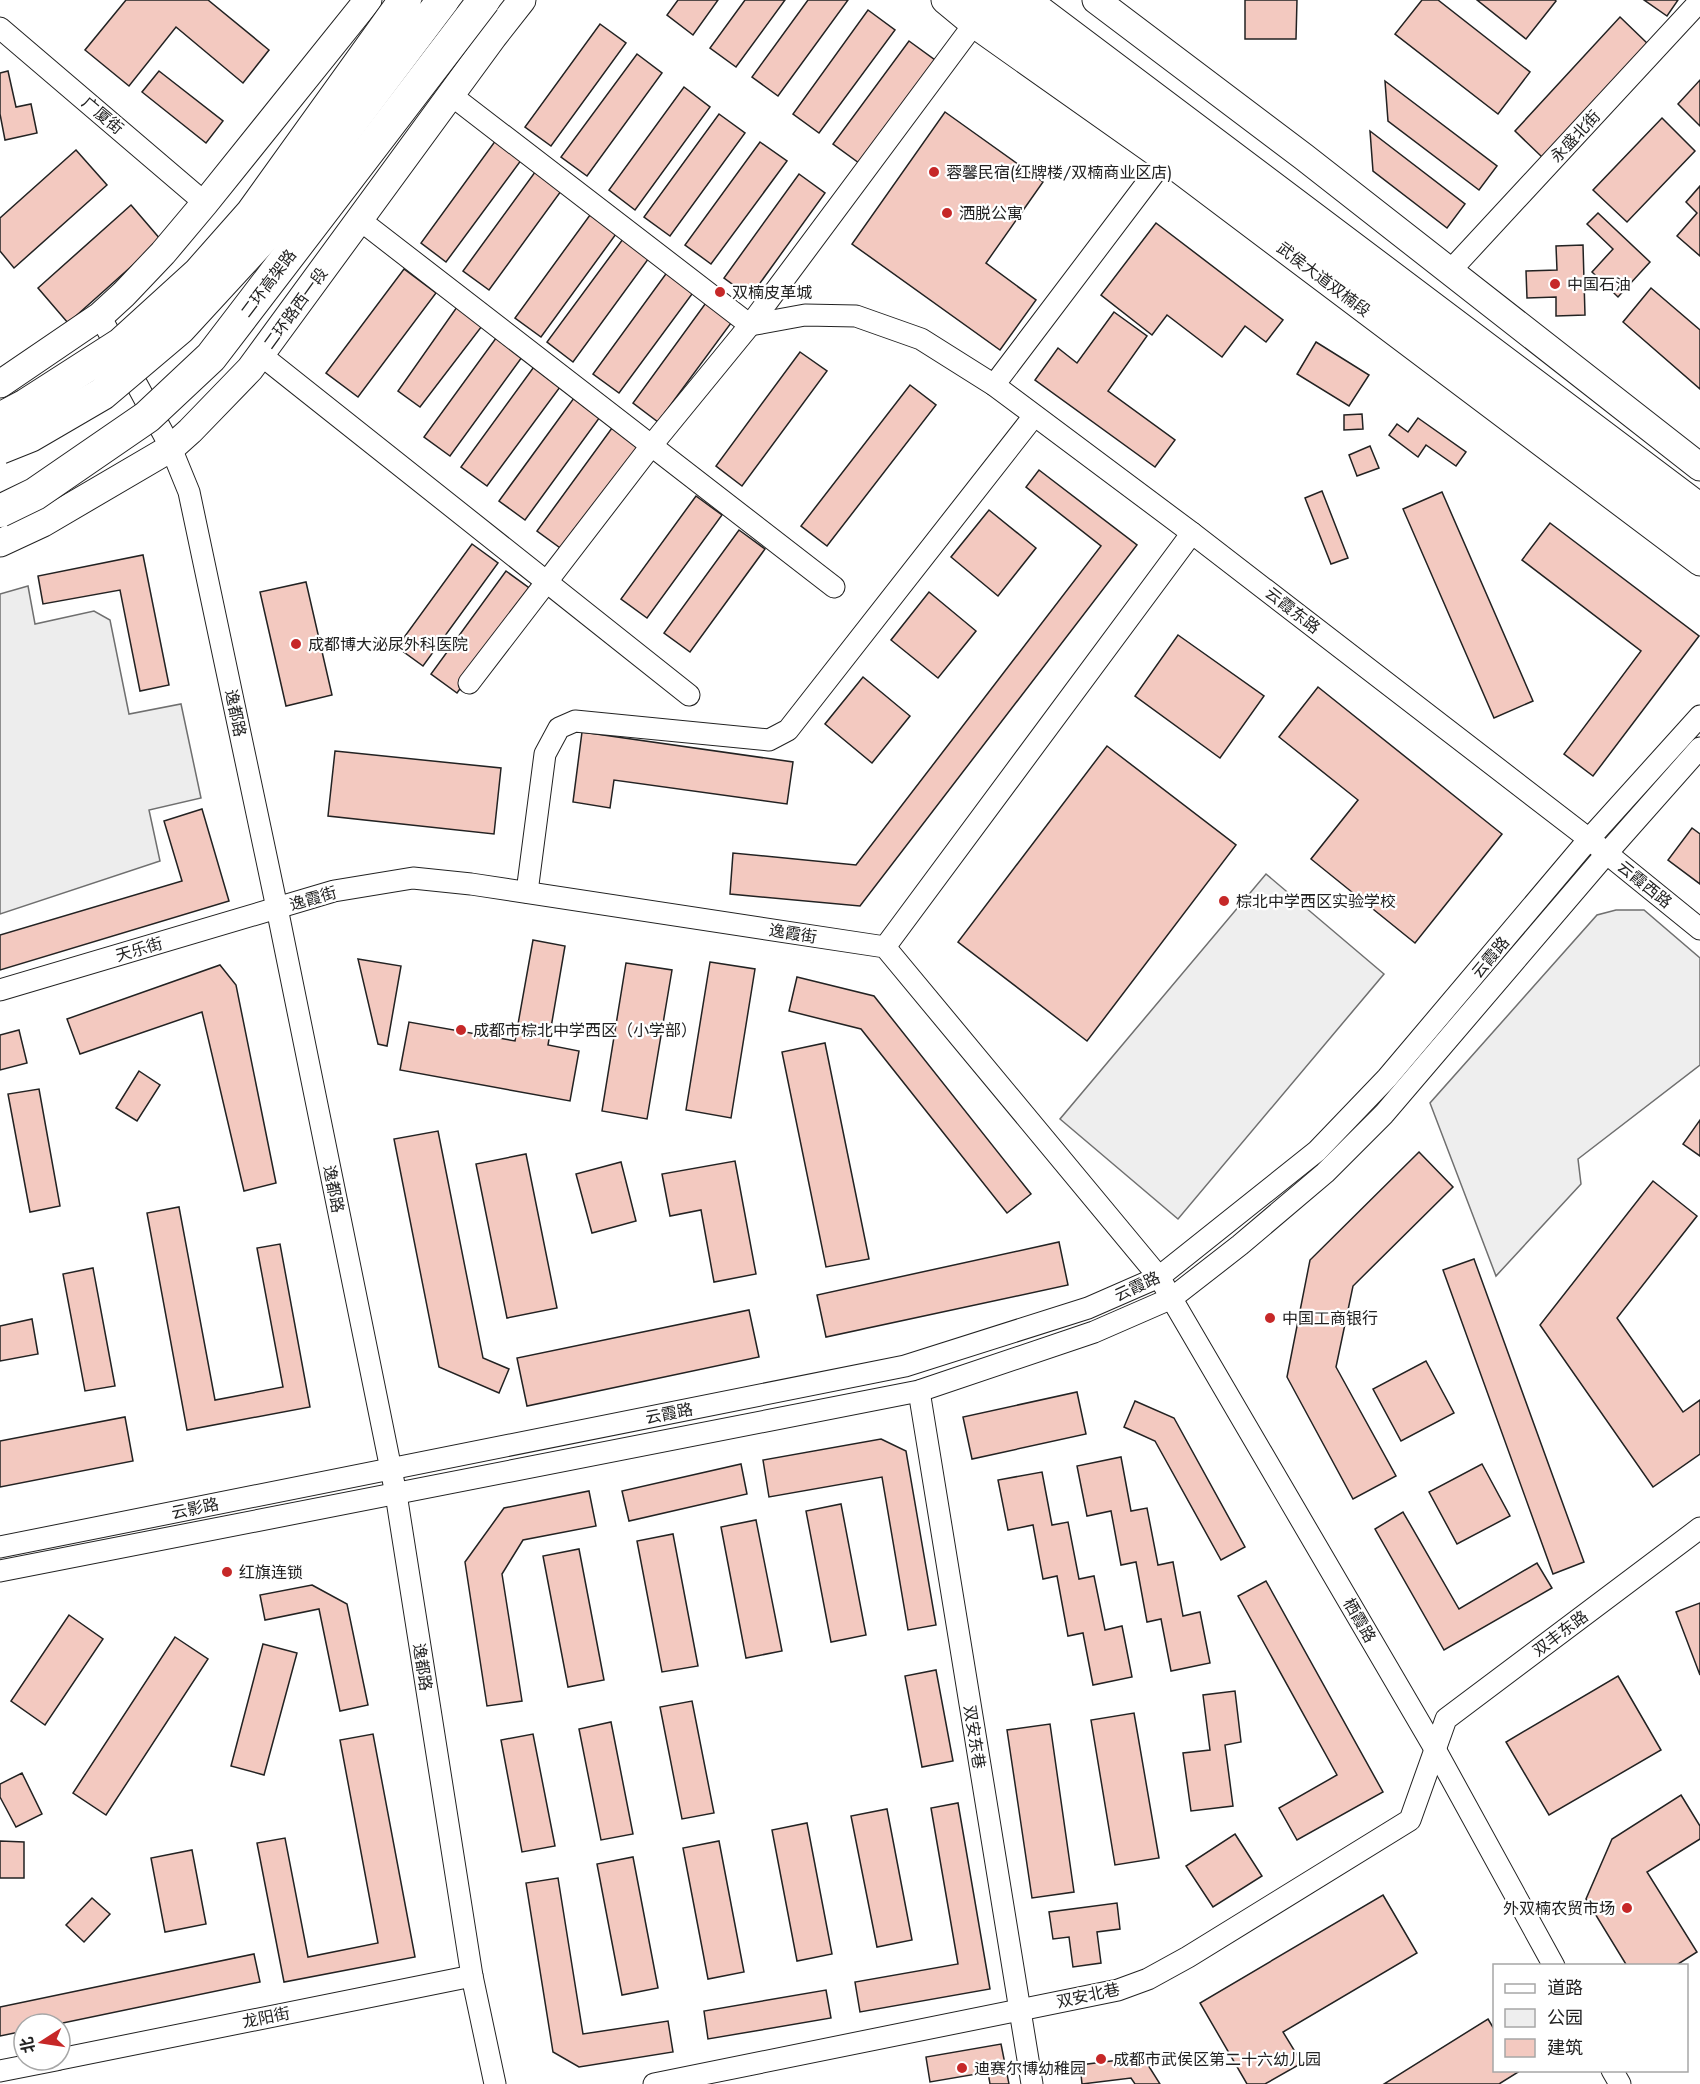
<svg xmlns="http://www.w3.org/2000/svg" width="1700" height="2084" font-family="Jost,'Noto Sans SC',sans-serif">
<rect width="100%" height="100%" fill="#fff"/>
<g fill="#eee" stroke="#6f6f6f" stroke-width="1.5">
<polygon points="1266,874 1384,974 1178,1219 1060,1119"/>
<polygon points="1616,910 1644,910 1700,958 1700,1065 1578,1159 1581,1184 1496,1276 1430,1103 1597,915"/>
</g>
<polygon fill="#ededed" stroke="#6f6f6f" stroke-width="1.5" points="28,586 35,624 94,611 110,620 129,714 181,704 201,798 149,810 160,861 0,914 0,594"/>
<g fill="#f3c9c0" stroke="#222" stroke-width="1.5">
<polygon points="126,0 208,0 269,50 243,83 176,27 129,86 85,50"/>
<polygon points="678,0 718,0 693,35 667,15"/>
<polygon points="745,0 785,0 736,67 710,48"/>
<polygon points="808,0 848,0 778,96 752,77"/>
<polygon points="1245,0 1297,0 1296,39 1245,39"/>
<polygon points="1422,0 1438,0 1530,72 1498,114 1395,34"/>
<polygon points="1477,0 1555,0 1556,1 1526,39"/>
<polygon points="1644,0 1678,0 1667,16"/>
<polygon points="868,10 895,30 819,133 793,114"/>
<polygon points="1620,17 1648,44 1542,157 1515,131"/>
<polygon points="600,24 626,43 551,146 525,127"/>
<polygon points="909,41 935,60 859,163 833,144"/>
<polygon points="637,54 662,73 587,176 561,157"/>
<polygon points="8,71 16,107 31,104 37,133 5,140 0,114 0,73"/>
<polygon points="159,71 223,121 206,143 142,92"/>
<polygon points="1700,80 1700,126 1678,104"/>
<polygon points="1385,81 1497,166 1479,190 1388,121"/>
<polygon points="684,87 710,107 635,210 609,190"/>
<polygon points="945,112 1043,182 986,263 1036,300 1000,350 852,244"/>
<polygon points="719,114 745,133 670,236 644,217"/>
<polygon points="1662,118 1695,151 1627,222 1593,190"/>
<polygon points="1370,131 1465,204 1447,228 1373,171"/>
<polygon points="496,140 522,159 446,262 421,243"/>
<polygon points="760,142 787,161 711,264 685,245"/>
<polygon points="76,150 107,185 14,268 0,251 0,218"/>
<polygon points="538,168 564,187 489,290 463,271"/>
<polygon points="799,174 825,193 750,297 724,278"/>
<polygon points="1700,186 1700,256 1677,236 1697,213 1686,202"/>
<polygon points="131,205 161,240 68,323 38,288"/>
<polygon points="1598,213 1650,262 1618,297 1592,272 1613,249 1587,224"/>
<polygon points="590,215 616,234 541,337 515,318"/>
<polygon points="1156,223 1283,320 1266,342 1245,326 1222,357 1167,315 1152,335 1101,295"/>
<polygon points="623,239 649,258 573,362 547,342"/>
<polygon points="1583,245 1585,315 1556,316 1556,297 1527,298 1526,271 1557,270 1556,246"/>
<polygon points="404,269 436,293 358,397 326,373"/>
<polygon points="668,271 695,290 619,393 593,374"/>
<polygon points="1651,288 1700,330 1700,389 1623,322"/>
<polygon points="708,300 734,319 658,422 633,403"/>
<polygon points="457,307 482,326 420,407 398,391"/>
<polygon points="1114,312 1147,336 1108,391 1175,440 1155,467 1035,380 1058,348 1077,363"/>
<polygon points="499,334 525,353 450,456 424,437"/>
<polygon points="1316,342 1369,375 1349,406 1297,374"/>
<polygon points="800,352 827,371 742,486 716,466"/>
<polygon points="536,364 563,383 487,486 461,467"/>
<polygon points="910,385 936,405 827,546 801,526"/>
<polygon points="574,398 600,417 525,520 499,501"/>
<polygon points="1362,414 1363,429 1344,430 1344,415"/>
<polygon points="1418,418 1466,452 1456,466 1426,445 1418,457 1389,435 1397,424 1408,432"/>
<polygon points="612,428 638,447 563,550 537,531"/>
<polygon points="1370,446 1379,468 1357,476 1349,455"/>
<polygon points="1039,470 1137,545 860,906 730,894 733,853 856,865 1101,546 1026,487"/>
<polygon points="1322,491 1348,558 1331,564 1305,498"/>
<polygon points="1442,492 1533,701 1494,718 1403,509"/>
<polygon points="696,496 722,515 647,618 621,599"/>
<polygon points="989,510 1036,548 998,596 951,557"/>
<polygon points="1550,523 1699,636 1593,776 1564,754 1641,651 1522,560"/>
<polygon points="739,530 765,549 690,652 664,633"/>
<polygon points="472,544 498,563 423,666 397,647"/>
<polygon points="143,555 169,685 140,691 120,590 43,604 38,576"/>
<polygon points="506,571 532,590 457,693 431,674"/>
<polygon points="306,582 332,695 286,706 260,592"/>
<polygon points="929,592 976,631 938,678 891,640"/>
<polygon points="1178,635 1264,696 1220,758 1135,696"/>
<polygon points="863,677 910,716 872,763 825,724"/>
<polygon points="1318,687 1502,834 1415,943 1311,859 1358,800 1279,737"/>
<polygon points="582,732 793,762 787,804 614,780 610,808 573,802"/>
<polygon points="1107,746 1236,845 1087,1041 958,942"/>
<polygon points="335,751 501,768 494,834 328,816"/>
<polygon points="202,809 229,901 0,970 0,935 182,881 164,821"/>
<polygon points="1692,828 1700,834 1700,884 1668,860"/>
<polygon points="533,940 565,946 548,1045 579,1051 570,1101 400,1070 409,1022 515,1041"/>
<polygon points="358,959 401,966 387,1046 378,1044"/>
<polygon points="710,962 755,969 731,1118 686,1110"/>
<polygon points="626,963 672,970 647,1119 602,1111"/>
<polygon points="220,965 236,985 276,1183 244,1191 202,1012 80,1054 67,1019"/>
<polygon points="797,977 874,996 1031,1194 1007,1213 861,1029 789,1011"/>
<polygon points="19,1030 27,1063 0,1070 0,1035"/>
<polygon points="825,1043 869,1259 826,1267 782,1052"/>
<polygon points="139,1071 160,1085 137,1121 116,1108"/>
<polygon points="39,1089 60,1206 30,1212 8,1094"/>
<polygon points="1700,1120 1700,1156 1683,1144"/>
<polygon points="438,1131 483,1358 509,1369 499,1393 439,1367 394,1139"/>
<polygon points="1419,1152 1453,1187 1353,1286 1336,1367 1396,1476 1353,1499 1287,1377 1310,1260"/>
<polygon points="526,1154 557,1308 507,1318 476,1164"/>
<polygon points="735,1161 756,1274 714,1282 701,1210 670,1216 662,1174"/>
<polygon points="621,1162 636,1221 592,1233 576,1174"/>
<polygon points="1653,1181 1697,1216 1617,1318 1683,1412 1700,1400 1700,1454 1653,1487 1540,1325"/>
<polygon points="179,1207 215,1400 283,1387 257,1248 280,1244 310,1407 187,1430 147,1213"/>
<polygon points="1059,1242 1068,1285 826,1337 817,1295"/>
<polygon points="1474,1259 1584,1562 1553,1574 1443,1270"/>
<polygon points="93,1268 115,1386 85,1391 63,1274"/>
<polygon points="749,1310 759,1357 527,1406 517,1358"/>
<polygon points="32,1319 38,1354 0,1361 0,1326"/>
<polygon points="1426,1361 1454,1413 1401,1441 1373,1389"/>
<polygon points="1077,1392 1086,1434 972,1459 963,1417"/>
<polygon points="1135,1401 1174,1418 1245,1547 1221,1560 1155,1441 1124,1427"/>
<polygon points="125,1417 133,1461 0,1487 0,1441"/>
<polygon points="881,1439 906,1451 936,1625 908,1630 882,1477 769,1497 763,1460"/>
<polygon points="1121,1457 1131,1511 1147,1508 1158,1565 1173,1562 1183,1616 1200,1612 1210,1663 1171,1671 1161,1619 1147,1622 1136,1562 1121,1565 1111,1511 1087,1516 1077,1466"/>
<polygon points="741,1464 747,1494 629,1521 622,1491"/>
<polygon points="1482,1464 1510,1516 1457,1544 1429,1492"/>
<polygon points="1042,1472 1052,1525 1068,1522 1079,1579 1094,1576 1105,1630 1122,1626 1132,1677 1093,1685 1083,1633 1068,1636 1057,1576 1043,1579 1033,1525 1008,1530 998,1480"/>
<polygon points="589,1491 596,1526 523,1540 502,1574 522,1701 487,1706 465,1562 504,1508"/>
<polygon points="841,1504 866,1635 831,1642 806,1511"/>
<polygon points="1403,1512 1459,1609 1537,1563 1552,1588 1444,1650 1375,1529"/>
<polygon points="756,1520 782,1651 746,1658 721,1527"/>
<polygon points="673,1534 698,1666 662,1672 637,1541"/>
<polygon points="579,1549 604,1680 568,1687 543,1556"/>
<polygon points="1266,1581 1383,1792 1297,1840 1279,1808 1337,1775 1238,1596"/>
<polygon points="312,1585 347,1604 368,1705 340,1711 319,1609 265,1620 260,1595"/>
<polygon points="1700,1603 1700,1675 1676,1612"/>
<polygon points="69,1615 103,1639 45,1725 11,1701"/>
<polygon points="175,1637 208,1659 106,1815 73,1793"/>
<polygon points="263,1644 297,1653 264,1775 231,1766"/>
<polygon points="936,1670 953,1761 922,1767 905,1676"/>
<polygon points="1618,1676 1661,1750 1549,1815 1506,1742"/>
<polygon points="1235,1691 1241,1742 1225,1745 1233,1806 1191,1811 1183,1753 1210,1750 1203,1695"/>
<polygon points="692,1701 714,1813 682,1819 660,1707"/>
<polygon points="1134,1713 1159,1858 1115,1865 1091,1720"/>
<polygon points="611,1722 633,1834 601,1840 579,1729"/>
<polygon points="1050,1724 1074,1892 1032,1898 1007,1730"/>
<polygon points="373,1734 415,1957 284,1982 257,1843 285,1838 308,1957 378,1943 340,1740"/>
<polygon points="533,1734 555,1846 522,1852 501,1740"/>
<polygon points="22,1773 42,1814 16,1827 0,1797 0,1784"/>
<polygon points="1681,1795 1700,1826 1700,1839 1647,1872 1697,1952 1675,1966 1627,1966 1586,1899 1612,1839"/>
<polygon points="958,1803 990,1989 860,2012 855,1982 958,1964 931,1808"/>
<polygon points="887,1809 912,1940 877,1947 851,1816"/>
<polygon points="807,1823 832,1954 797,1961 772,1830"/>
<polygon points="1235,1834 1262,1876 1213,1907 1186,1866"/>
<polygon points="0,1841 24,1842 24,1878 0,1878"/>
<polygon points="719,1841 744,1972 708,1979 683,1848"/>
<polygon points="192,1850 206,1924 165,1932 151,1858"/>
<polygon points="633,1857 658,1988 622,1995 597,1864"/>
<polygon points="558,1878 583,2034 668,2021 673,2052 579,2067 553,2052 526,1883"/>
<polygon points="1383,1895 1417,1953 1283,2032 1302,2063 1265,2084 1247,2084 1200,2003"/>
<polygon points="92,1898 110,1914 84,1942 66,1925"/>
<polygon points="1117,1903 1120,1929 1097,1932 1101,1963 1073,1967 1069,1937 1053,1939 1049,1912"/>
<polygon points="254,1954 260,1982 58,2024 24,2024 24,2031 0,2036 0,2007"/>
<polygon points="826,1990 831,2018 708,2039 704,2011"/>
<polygon points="1488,2019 1494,2029 1494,2070 1520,2071 1499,2084 1384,2084"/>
<polygon points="1001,2044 1009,2084 990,2084 988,2072 930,2082 926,2057"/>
<polygon points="1143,2057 1160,2084 1135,2084 1131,2078 1082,2084 1080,2065"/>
</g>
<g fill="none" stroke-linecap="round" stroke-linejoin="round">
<g stroke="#222" stroke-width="23">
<g id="minor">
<polyline points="0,28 205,203"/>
<polyline points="451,95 750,325 805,315 856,316 921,339 994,385 1192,533 1589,839 1700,929"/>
<polyline points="360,220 834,587"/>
<polyline points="1450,271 1700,1"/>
<polyline points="100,316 171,448 189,492 277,908 396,1494 472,1976 495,2084"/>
<polyline points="261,355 689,695"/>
<polyline points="994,385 1165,159"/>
<polyline points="469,683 651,446 750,325 974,24"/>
<polyline points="527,892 545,754 559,728 575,721 769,740 788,730 1034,416"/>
<polyline points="885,947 1192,533"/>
<polyline points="0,990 334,891 413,878 471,884 885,947 1159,1277 1435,1749 1554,1966"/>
<polyline points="919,1391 1032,2084"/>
<polyline points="0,1547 905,1366 1088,1308 1159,1277 1317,1151 1387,1078 1589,839 1700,716"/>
<polyline points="0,1571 919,1391 1094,1332 1172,1298 1240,1245 1325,1173 1384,1114 1607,853 1700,748"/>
<polyline points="60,2059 472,1976"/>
<polyline points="1612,2070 1620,2084"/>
<polyline points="0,2071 56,2060"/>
<polyline points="654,2084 1118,1990 1148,1979 1188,1957 1410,1820 1446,1719 1700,1528"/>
</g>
</g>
<g stroke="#222" stroke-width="29">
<g id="major">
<polyline points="945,0 974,24 1165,159 1700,562"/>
<polyline points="1096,0 1304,157 1700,467"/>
<polyline points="0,384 100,316 124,294 163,253 205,203 368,0"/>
<polyline points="0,543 43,523 171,448 190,431 250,369 493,37 522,0"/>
</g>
</g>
<g stroke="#222" stroke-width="34">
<g id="highway">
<polyline points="982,0 1700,539"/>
<polyline points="1023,0 1700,510"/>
</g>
</g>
<use href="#minor" stroke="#fff" stroke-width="21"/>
<use href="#major" stroke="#fff" stroke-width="27"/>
<use href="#highway" stroke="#fff" stroke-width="32"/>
<g stroke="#222" stroke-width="34" stroke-linecap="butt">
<g id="highway-bridge">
<polyline points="0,419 26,405 121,344 199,273 252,213 405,0"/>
<polyline points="0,448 30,436 102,394 180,328 271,229 443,0"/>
<polyline points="0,511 35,494 147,417 211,357 484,0"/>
</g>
</g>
<use href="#highway-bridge" stroke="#fff" stroke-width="32"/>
</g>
<g fill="#c62828" stroke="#fff" stroke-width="2">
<circle cx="934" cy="172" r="6"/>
<circle cx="947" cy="213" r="6"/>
<circle cx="1555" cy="284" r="6"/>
<circle cx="720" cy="292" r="6"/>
<circle cx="296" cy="644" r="6"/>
<circle cx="1224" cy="901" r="6"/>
<circle cx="461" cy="1030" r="6"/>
<circle cx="1270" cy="1318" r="6"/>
<circle cx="227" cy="1572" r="6"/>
<circle cx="1627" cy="1908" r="6"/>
<circle cx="1101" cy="2059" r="6"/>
<circle cx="962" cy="2068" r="6"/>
</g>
<g text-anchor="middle" stroke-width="4.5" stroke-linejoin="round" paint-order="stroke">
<g font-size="16" fill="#222" stroke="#fff">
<text transform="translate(103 115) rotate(40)" y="6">广厦街</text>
<text transform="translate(1575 136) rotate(-47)" y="6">永盛北街</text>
<text transform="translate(1324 279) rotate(37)" y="6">武侯大道双楠段</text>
<text transform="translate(268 283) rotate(-53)" y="6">二环高架路</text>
<text transform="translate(295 308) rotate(-54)" y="6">二环路西一段</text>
<text transform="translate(1293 610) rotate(38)" y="6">云霞东路</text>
<text transform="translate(236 713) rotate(78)" y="6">逸都路</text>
<text transform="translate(1645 884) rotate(39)" y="6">云霞西路</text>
<text transform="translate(313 898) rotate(-16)" y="6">逸霞街</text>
<text transform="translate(793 933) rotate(9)" y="6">逸霞街</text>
<text transform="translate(139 949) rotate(-16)" y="6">天乐街</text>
<text transform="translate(1490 957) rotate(-50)" y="6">云霞路</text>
<text transform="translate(334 1189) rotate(79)" y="6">逸都路</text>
<text transform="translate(1137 1286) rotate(-25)" y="6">云霞路</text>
<text transform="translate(669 1413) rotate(-11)" y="6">云霞路</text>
<text transform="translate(195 1508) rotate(-12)" y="6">云影路</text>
<text transform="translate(1360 1620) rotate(60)" y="6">栖霞路</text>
<text transform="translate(1560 1633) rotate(-37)" y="6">双丰东路</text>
<text transform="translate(423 1667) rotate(81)" y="6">逸都路</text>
<text transform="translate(975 1737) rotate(81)" y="6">双安东巷</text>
<text transform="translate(1088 1995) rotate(-12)" y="6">双安北巷</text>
<text transform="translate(266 2017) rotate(-11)" y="6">龙阳街</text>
</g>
<g font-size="16" fill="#222" stroke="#fff" text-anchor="start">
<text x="946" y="178">蓉馨民宿(红牌楼/双楠商业区店)</text>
<text x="959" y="219">洒脱公寓</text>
<text x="1567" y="290">中国石油</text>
<text x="732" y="298">双楠皮革城</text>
<text x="308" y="650">成都博大泌尿外科医院</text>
<text x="1236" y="907">棕北中学西区实验学校</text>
<text x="473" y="1036">成都市棕北中学西区（小学部）</text>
<text x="1282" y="1324">中国工商银行</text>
<text x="239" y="1578">红旗连锁</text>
<text x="1615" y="1914" text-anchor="end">外双楠农贸市场</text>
<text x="1113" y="2065">成都市武侯区第二十六幼儿园</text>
<text x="974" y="2074">迪赛尔博幼稚园</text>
</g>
</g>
<rect x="1493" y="1964" width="195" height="108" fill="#ffffff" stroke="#a7a7a7" stroke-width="1.5"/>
<rect x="1505" y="1984" width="30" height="9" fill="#ffffff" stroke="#a7a7a7" stroke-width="1.5"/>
<text x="1547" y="1994" font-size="18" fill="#222222">道路</text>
<rect x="1505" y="2009" width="30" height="18" fill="#eeeeee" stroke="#a7a7a7" stroke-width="1.5"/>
<text x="1547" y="2024" font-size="18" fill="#222222">公园</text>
<rect x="1505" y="2039" width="30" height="18" fill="#f3c9c0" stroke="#a7a7a7" stroke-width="1.5"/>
<text x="1547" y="2054" font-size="18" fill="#222222">建筑</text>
<g transform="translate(42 2042) rotate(258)"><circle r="28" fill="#ffffff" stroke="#a7a7a7" stroke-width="1.5"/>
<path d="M0-4.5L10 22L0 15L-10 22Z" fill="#c62828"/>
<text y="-9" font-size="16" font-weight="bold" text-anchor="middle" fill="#222222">北</text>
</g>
</svg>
